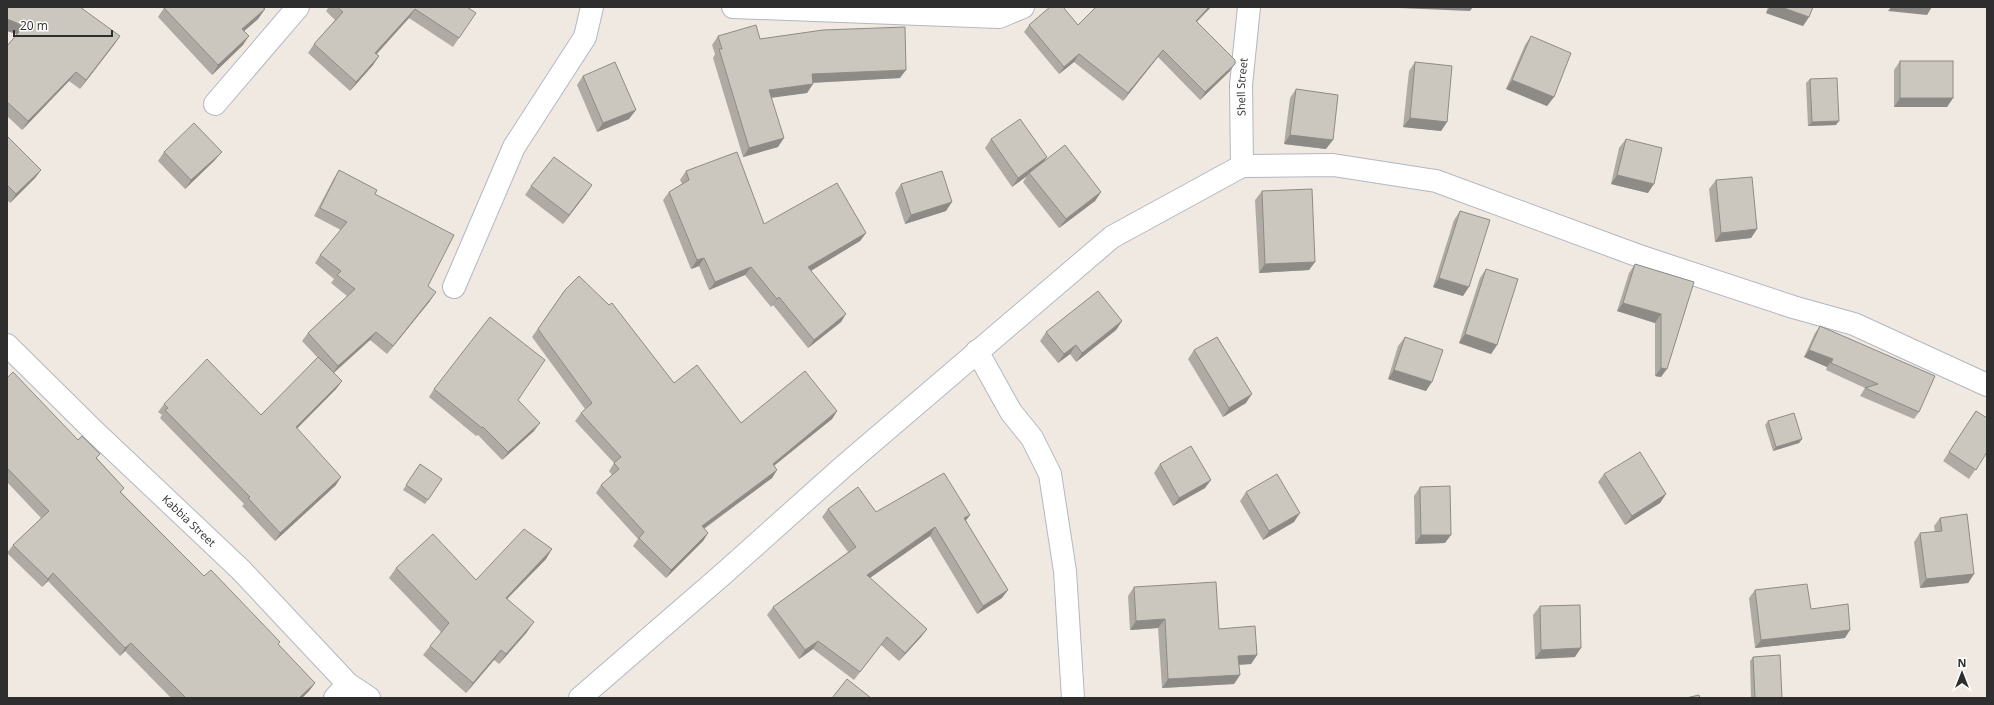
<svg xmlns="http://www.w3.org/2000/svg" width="1994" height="705" font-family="'Open Sans',sans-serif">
<rect width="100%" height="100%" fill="#efe9e1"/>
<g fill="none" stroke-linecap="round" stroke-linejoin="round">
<g stroke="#b4b7c1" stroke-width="24">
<g id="minor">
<polyline points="733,7 999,17 1023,7"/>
<polyline points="215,104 298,7"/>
<path id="s1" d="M1242,166L1241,85L1249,7"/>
<polyline points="454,287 514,147 585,37 592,7"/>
<path id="s2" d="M7,345L95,432L241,570L348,684"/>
<polyline points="977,351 1011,412 1032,438 1050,474 1065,571 1073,698"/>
<polyline points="580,698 722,575 844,466 1112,237 1242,166 1333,165 1436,181 1642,257 1793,307 1854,324 1987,385"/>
</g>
</g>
<g stroke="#b4b7c1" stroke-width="24">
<polyline id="tertiary" points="335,698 348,684 369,698"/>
</g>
<use href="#minor" stroke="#fff" stroke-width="22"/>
<use href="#tertiary" stroke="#fff" stroke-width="22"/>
</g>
<g fill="#afaba4">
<polygon points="7,7 120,36 80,89 69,81 22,130 7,116 7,46 17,34 7,31"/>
<polygon points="329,7 467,7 459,38 453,47 409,18 377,54 379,56 373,65 350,91 308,53 314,44 335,20 326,11"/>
<polygon points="1096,7 1211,7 1197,22 1230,71 1200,100 1158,57 1123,101 1074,62 1059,74 1024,32 1029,25 1078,25"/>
<polygon points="1768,7 1813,7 1809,17 1803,26 1766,13"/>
<polygon points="164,8 265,9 258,19 244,31 243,45 212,75 158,17"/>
<polygon points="718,36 760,39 900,78 813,83 807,93 771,97 778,147 743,157 713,58 715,54 712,45"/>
<polygon points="1531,36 1554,97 1547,106 1506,89 1525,45"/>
<polygon points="1900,61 1953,98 1947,107 1894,107 1894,70"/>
<polygon points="1415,62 1447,122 1441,131 1403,127 1409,71"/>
<polygon points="583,76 629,119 597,132 577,85"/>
<polygon points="1810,79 1836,125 1808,126 1806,83"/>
<polygon points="1296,89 1326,149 1284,144 1290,98"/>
<polygon points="7,136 41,170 35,178 10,203 7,200"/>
<polygon points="991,139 1044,161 1101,192 1095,201 1059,228 1023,182 1027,176 1012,187 985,148"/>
<polygon points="1626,139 1648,193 1611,184 1619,148"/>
<polygon points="164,152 215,160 185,189 158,161"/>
<polygon points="339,170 375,194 428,286 430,301 387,354 370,340 334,373 342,381 336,389 297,429 336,485 275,541 242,506 244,504 160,418 162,415 158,412 164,404 261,415 318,358 302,341 308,333 347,296 331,283 334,279 315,263 320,255 341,230 314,216 334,178"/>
<polygon points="686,171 764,224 866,233 860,241 811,271 841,322 808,348 773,305 771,307 745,275 709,290 699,266 691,269 663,200 669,192 682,184 680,180"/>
<polygon points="1716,180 1757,229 1751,238 1715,242 1709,189"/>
<polygon points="901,184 946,211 905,224 895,193"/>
<polygon points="531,186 586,194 563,224 525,195"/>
<polygon points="1262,191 1315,262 1309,270 1259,273 1255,200"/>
<polygon points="1460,211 1463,296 1433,287 1454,220"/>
<polygon points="1635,264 1694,282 1661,377 1655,376 1655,323 1617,311 1629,273"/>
<polygon points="1486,269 1497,345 1491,354 1459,343 1480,278"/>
<polygon points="565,290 674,383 741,423 837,411 832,419 774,466 777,470 772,478 704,529 708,533 703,541 666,578 633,546 638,539 596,493 601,485 612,475 609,471 614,463 575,421 581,413 585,409 532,337"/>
<polygon points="1122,321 1116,330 1076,362 1070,354 1058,363 1040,341 1046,332"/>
<polygon points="1820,326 1919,412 1914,419 1860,396 1865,388 1826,370 1827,367 1804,357 1815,333"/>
<polygon points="1405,337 1426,391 1388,379 1398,346"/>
<polygon points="1194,350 1246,403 1223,417 1188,359"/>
<polygon points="7,378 97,458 124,488 121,492 204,576 278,645 315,683 309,691 302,698 171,698 125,651 120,656 48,581 42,587 7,553 13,545 41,518 7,482"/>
<polygon points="434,389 518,400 534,431 502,460 478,435 476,436 429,397"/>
<polygon points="1976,411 1987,452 1969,479 1943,461"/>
<polygon points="1768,421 1802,439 1799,443 1773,451 1765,425"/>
<polygon points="420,464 442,479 425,504 403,490"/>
<polygon points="1160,464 1205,488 1173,506 1154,473"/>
<polygon points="1604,474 1666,494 1660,503 1625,525 1598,482"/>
<polygon points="1420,487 1445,543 1415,544 1414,496"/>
<polygon points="1246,492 1294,522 1263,540 1240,501"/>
<polygon points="828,509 876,512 970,515 966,520 1002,598 977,614 930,536 870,578 927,629 921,637 899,661 881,645 854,680 813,649 799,659 767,615 773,607 848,552 822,517"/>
<polygon points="1940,518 1974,574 1968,583 1920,588 1914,542 1920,533 1935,532 1934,526"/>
<polygon points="546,559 507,599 527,632 499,664 494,660 466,693 423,655 430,646 441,632 389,578 396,568 476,580"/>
<polygon points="1134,587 1219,629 1257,655 1251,664 1239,665 1240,675 1234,684 1162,688 1158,628 1130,630 1128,596"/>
<polygon points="1755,590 1811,609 1845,638 1755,648 1749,598"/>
<polygon points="1540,606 1575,657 1535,659 1533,615"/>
<polygon points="1753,657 1782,698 1751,698 1750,661"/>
</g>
<g fill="#8e8b86">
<polygon points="1209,7 1211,7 1190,28 1196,21"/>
<polygon points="1376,7 1473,7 1470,11"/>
<polygon points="1770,7 1781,7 1809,17 1803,26 1766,13"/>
<polygon points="1891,7 1932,7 1927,15 1888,11"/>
<polygon points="265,9 258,19 236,38 242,29"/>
<polygon points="415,9 409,18 369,62 375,53"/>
<polygon points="7,19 24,26 17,34 7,31"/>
<polygon points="120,36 114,45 80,89 86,80"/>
<polygon points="249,36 243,45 212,75 218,65"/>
<polygon points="1163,50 1158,57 1123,101 1128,93"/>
<polygon points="1079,54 1074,62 1059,74 1064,67"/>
<polygon points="379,56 373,65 350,91 356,82"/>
<polygon points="1235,64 1230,71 1200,100 1205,92"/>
<polygon points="906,70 900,78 806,83 812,74"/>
<polygon points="76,72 69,81 22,130 28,121"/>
<polygon points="1512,80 1554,97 1547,106 1506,89"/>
<polygon points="813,84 807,93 763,99 769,90"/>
<polygon points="1900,98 1953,98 1947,107 1894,107"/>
<polygon points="636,110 629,119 597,132 603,123"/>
<polygon points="1410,118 1447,122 1441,131 1403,127"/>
<polygon points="1839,121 1836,125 1808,126 1812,122"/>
<polygon points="1290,135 1333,140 1326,149 1284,144"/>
<polygon points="784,138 778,147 743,157 749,148"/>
<polygon points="222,152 215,160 185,189 191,180"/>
<polygon points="1047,157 1041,166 1029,173 1027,176 1012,187 1018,178"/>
<polygon points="41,170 35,178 10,203 16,194"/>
<polygon points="1617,175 1654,184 1648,193 1611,184"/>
<polygon points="592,185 586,194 563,224 569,215"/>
<polygon points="1101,192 1095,201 1059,228 1066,219"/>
<polygon points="952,202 946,211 905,224 911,215"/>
<polygon points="1757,229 1751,238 1715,242 1721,233"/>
<polygon points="866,233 860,241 802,276 808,267"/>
<polygon points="704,258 699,266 691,269 697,260"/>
<polygon points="1315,262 1309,270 1259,273 1265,264"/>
<polygon points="751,267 745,275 709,290 715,282"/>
<polygon points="1439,278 1469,287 1463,296 1433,287"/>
<polygon points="436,292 430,301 387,354 393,346"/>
<polygon points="779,297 773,305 771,307 777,299"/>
<polygon points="1623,303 1661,314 1655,323 1617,311"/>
<polygon points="846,314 841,322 808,348 814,340"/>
<polygon points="1122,321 1116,330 1076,362 1082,353"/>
<polygon points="376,332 370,340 332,374 338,366"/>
<polygon points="1465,334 1497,345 1491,354 1459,343"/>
<polygon points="1076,345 1070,354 1058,363 1064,354"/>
<polygon points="1809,350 1833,359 1827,367 1804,357"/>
<polygon points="1661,368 1667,369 1661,377 1655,376"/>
<polygon points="1394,370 1432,382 1426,391 1388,379"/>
<polygon points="342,381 336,389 290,435 296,427"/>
<polygon points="1252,394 1246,403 1223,417 1229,408"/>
<polygon points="837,411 832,419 767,471 773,464"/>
<polygon points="540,423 534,431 502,460 508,452"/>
<polygon points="1802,439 1799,443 1773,451 1776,447"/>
<polygon points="777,470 772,478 696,534 702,526"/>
<polygon points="341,477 336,485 275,541 280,533"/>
<polygon points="1211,480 1205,488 1173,506 1179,498"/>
<polygon points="1666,494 1660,503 1625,525 1632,516"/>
<polygon points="1300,513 1294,522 1263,540 1269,531"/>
<polygon points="970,515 964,523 964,518"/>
<polygon points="935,527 930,536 861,584 867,575"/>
<polygon points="708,533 703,541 666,578 671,570"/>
<polygon points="1421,535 1451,535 1445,543 1415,544"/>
<polygon points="552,549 546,559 499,607 506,598"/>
<polygon points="53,573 48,581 42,587 48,579"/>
<polygon points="1974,574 1968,583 1920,588 1926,579"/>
<polygon points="1008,590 1002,598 977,614 983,606"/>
<polygon points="1165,619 1158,628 1130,630 1136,621"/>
<polygon points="534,622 527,632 499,664 506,654"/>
<polygon points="927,629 921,637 899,661 905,653"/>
<polygon points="1850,630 1845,638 1755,648 1761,640"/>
<polygon points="818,641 813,649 799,659 805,650"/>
<polygon points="131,643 125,651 120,656 125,648"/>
<polygon points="1581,648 1575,657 1535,659 1541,650"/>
<polygon points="501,650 494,660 466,693 473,683"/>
<polygon points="1257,655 1251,664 1232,665 1238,656"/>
<polygon points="1240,675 1234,684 1162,688 1168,679"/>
<polygon points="315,683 309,691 302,698 299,698"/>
</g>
<g fill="#cbc7bf" stroke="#8e8b86">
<polygon points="7,7 80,7 120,36 86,80 76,72 28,121 7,102 7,46 24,26 7,19"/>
<polygon points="165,7 262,7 265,9 242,29 249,36 218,65 164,8"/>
<polygon points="337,7 467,7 476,13 459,38 415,9 375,53 379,56 356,82 314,44 343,12"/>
<polygon points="1050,7 1063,7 1078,25 1096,7 1209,7 1196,21 1235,60 1235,64 1205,92 1163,50 1128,93 1079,54 1064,67 1029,25"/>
<polygon points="1781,7 1813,7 1809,17"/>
<polygon points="756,25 760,39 823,30 905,27 906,70 812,74 813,84 769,90 784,138 749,148 719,49 722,49 718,36"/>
<polygon points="1531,36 1571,53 1554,97 1512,80"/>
<rect x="1900" y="61" width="53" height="37"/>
<polygon points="615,62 636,110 603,123 583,76"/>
<polygon points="1415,62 1452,66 1447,122 1410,118"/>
<polygon points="1837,78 1839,121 1812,122 1810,79"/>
<polygon points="1296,89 1338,95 1333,140 1290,135"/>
<polygon points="1020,119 1047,157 1018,178 991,139"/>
<polygon points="194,123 222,152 191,180 164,152"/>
<polygon points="7,136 41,170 16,194 7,185"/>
<polygon points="1626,139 1662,148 1654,184 1617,175"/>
<polygon points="1065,145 1101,192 1066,219 1029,173"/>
<polygon points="737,152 764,224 837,183 866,233 808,267 846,314 814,340 779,297 777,299 751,267 715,282 704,258 697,260 669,192 689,180 686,171"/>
<polygon points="554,157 592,185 569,215 531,186"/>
<polygon points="339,170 377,190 375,194 454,235 428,286 436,292 393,346 376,332 338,366 308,333 355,289 337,275 341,271 320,255 347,222 320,208"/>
<polygon points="942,171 952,202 911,215 901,184"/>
<polygon points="1752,177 1757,229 1721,233 1716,180"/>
<polygon points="1312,189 1315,262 1265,264 1262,191"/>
<polygon points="1460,211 1490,220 1469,287 1439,278"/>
<polygon points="1635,264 1694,282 1667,369 1661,368 1661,314 1623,303"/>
<polygon points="1486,269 1518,279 1497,345 1465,334"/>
<polygon points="579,276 609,305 612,303 674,383 697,365 741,423 805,371 837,411 773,464 777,470 702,526 708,533 671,570 639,538 644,532 601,485 619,469 614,463 621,457 581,413 592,403 538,329 565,290"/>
<polygon points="1098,291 1122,321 1082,353 1076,345 1064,354 1046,332"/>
<polygon points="490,317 545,360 518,400 540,423 508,452 483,427 482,428 434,389"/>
<polygon points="1820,326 1935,376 1919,412 1865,388 1878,384 1831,363 1833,359 1809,350"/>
<polygon points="1217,337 1252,394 1229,408 1194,350"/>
<polygon points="1405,337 1443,350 1432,382 1394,370"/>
<polygon points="318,357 342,381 296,427 341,477 280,533 248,498 250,497 165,410 168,408 164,404 207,359 261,415"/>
<polygon points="13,372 78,440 82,436 100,454 96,458 124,488 120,492 204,576 211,570 280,642 278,644 315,683 299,698 186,698 131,643 125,648 53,573 48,579 13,545 49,511 7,468 7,378"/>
<polygon points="1976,411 1987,418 1987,452 1976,470 1949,452"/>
<polygon points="1794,413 1802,439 1776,447 1768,421"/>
<polygon points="1191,446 1211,480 1179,498 1160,464"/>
<polygon points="1640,452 1666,494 1632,516 1604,474"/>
<polygon points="420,464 442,479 428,500 406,485"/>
<polygon points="944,473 970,515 964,518 1008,590 983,606 935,527 867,575 927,629 905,653 887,637 860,672 818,641 805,650 773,607 856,547 828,509 858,487 876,512"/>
<polygon points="1277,474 1300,513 1269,531 1246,492"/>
<polygon points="1450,486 1451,535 1421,535 1420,487"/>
<polygon points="1967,514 1974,574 1926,579 1920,533 1942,531 1940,518"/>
<polygon points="524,529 552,549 506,598 534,622 506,654 501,650 473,683 430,646 449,623 396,568 433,534 476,580"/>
<polygon points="1216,582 1219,629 1255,626 1257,655 1238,656 1240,675 1168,679 1165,619 1136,621 1134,587"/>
<polygon points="1807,584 1811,609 1848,604 1850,630 1761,640 1755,590"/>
<polygon points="1580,605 1581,648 1541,650 1540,606"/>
<polygon points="1780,655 1782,698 1755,698 1753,657"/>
<polygon points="847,679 871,698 832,698"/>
<polygon points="1699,695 1700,698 1686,698"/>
</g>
<g text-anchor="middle" stroke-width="3" stroke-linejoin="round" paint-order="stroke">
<g font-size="11" fill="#2e2e2e" stroke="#fff">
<text dy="4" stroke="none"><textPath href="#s1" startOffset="79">Shell Street</textPath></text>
<text dy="4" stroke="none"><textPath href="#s2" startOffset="253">Kabbia Street</textPath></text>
</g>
</g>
<rect width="1994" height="705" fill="none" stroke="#2e2e2e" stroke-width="16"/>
<g transform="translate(1962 673)" stroke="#ffffff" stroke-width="3" paint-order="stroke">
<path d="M0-3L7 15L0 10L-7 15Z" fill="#2e2e2e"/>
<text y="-6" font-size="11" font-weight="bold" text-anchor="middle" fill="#2e2e2e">N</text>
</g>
<path d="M14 30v6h98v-6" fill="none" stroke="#2e2e2e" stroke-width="2"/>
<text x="20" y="30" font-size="12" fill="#2e2e2e" stroke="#ffffff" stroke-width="3" paint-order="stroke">20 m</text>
</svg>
